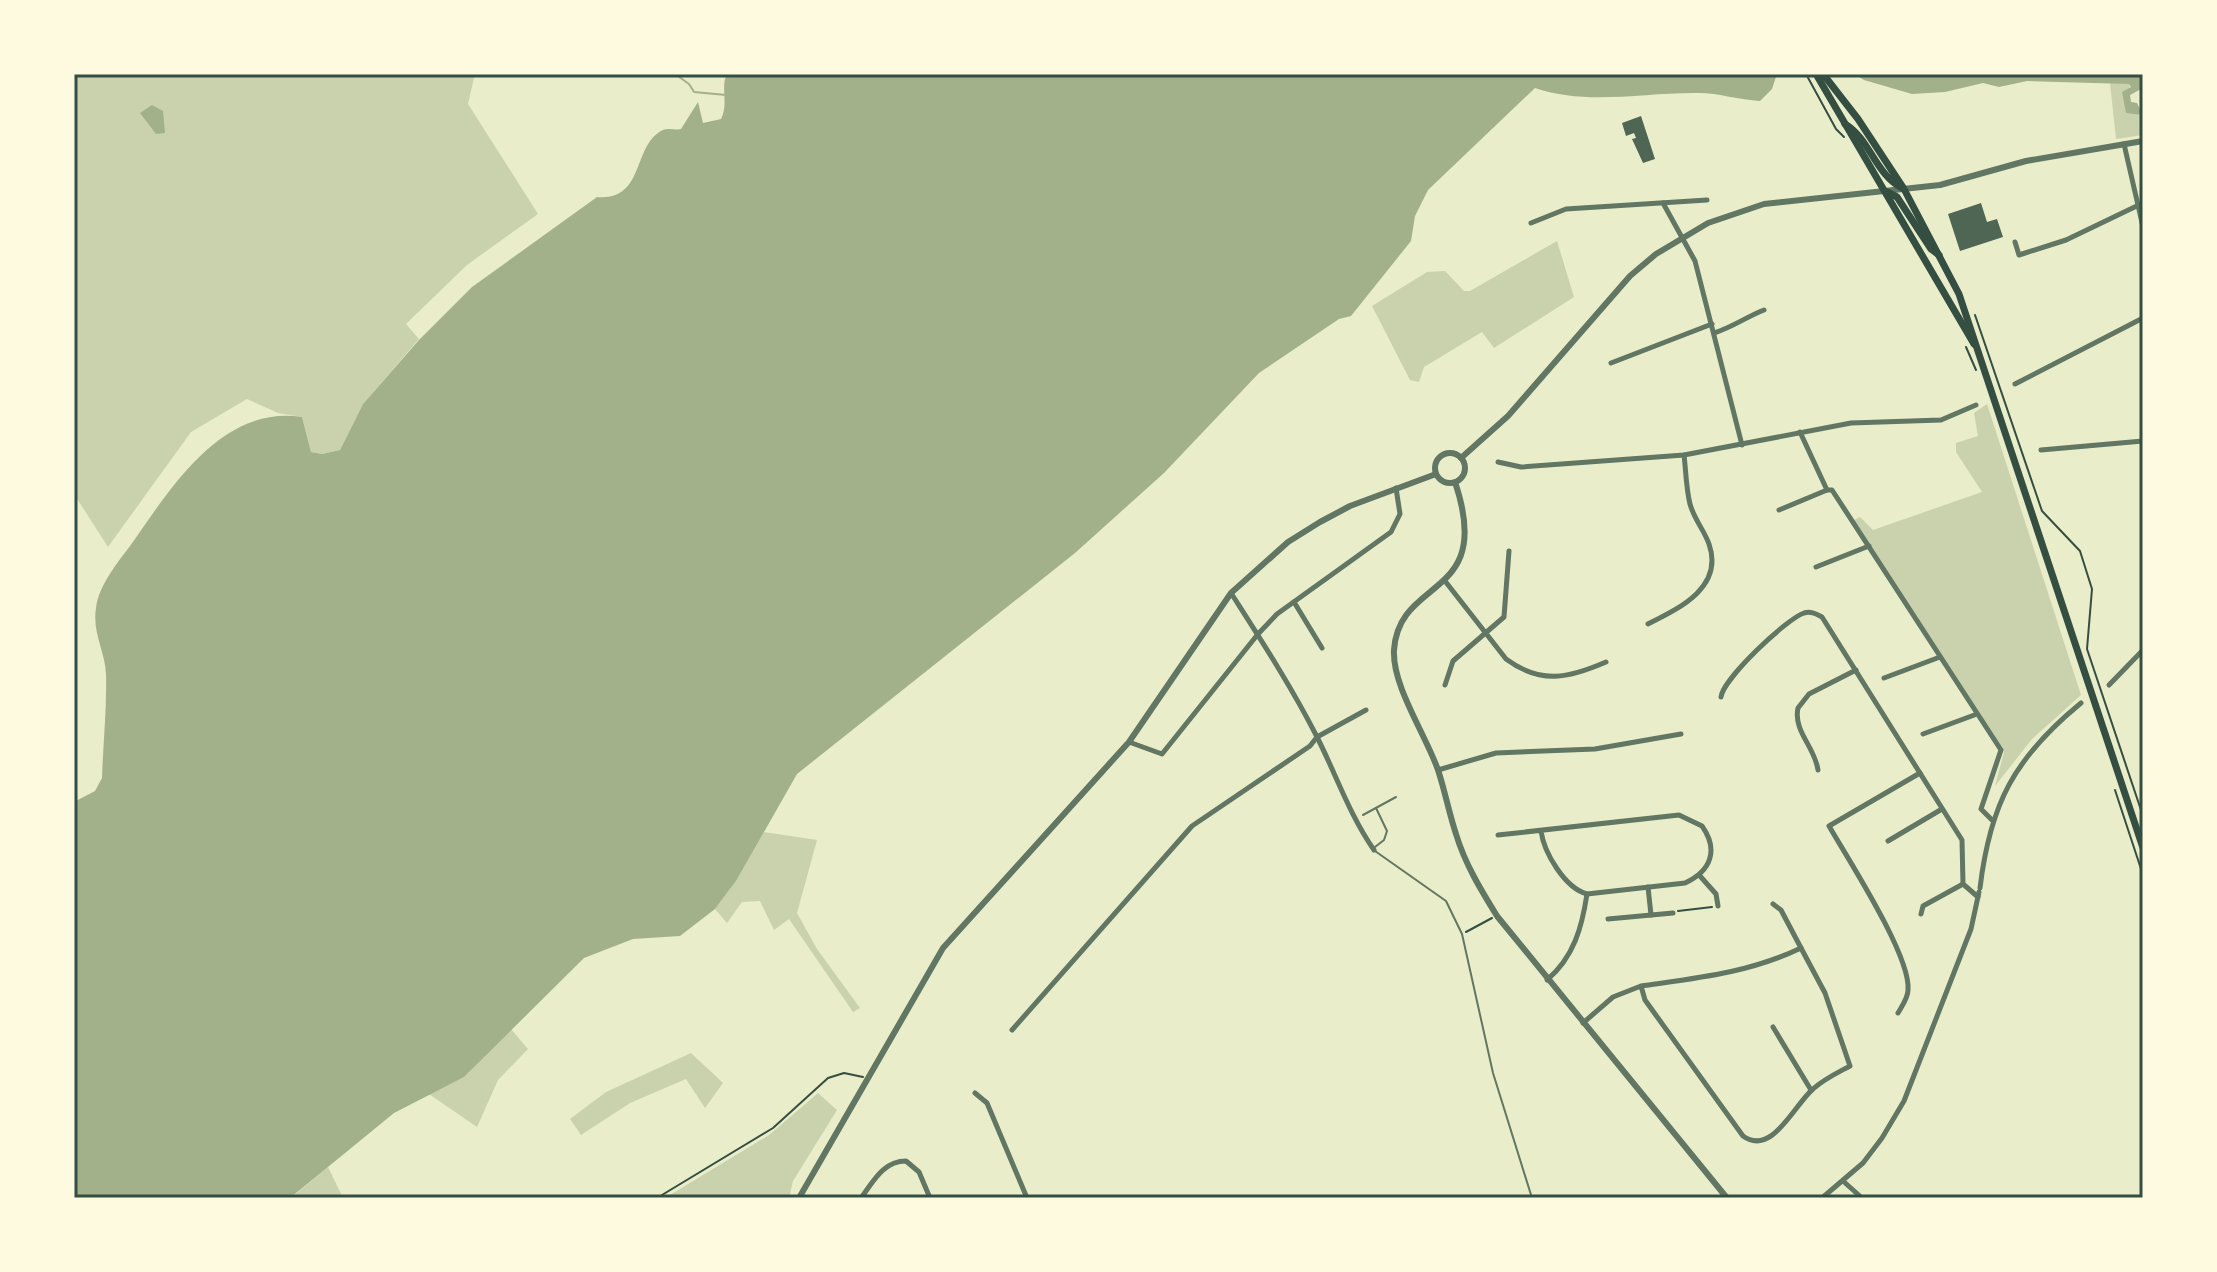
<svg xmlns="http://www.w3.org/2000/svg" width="2217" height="1272" font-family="Merriweather,serif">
<rect width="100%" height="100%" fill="#e9edc9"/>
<g fill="#cad2ad">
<polygon points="74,74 470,74 474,78 468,104 538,214 467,265 406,324 419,339 363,404 340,450 322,454 311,452 302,417 278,413 247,399 191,432 108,547 74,494"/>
<polygon points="2110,83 2130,84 2126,112 2143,115 2143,135 2116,139"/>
<polygon points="1557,241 1574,297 1494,348 1482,332 1424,367 1419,382 1410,380 1372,306 1427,272 1445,271 1464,291 1470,291"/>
<polygon points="1987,404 2081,695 2032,739 1995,786 2004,752 1854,520 1860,517 1873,530 1982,492 1956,452 1956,443 1978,436 1974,413"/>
<polygon points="764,832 817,840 797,913 817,949 860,1008 853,1012 789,919 774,930 760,901 742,902 727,923 715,909 736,881"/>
<polygon points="511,1029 528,1049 498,1080 477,1127 429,1094 464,1077"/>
<polygon points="691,1053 723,1083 705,1108 686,1079 630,1103 581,1135 570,1119 606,1092"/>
<polygon points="818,1093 837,1110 793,1181 789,1198 665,1198 769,1135"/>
<polygon points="328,1167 342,1196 291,1198"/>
</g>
<g fill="#a3b18a">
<path d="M727,74H1777L1772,89L1760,101C1739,100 1719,93 1699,93C1644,92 1588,106 1535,88L1428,190L1415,216L1411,241L1351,316L1339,319L1259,373L1164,473L1075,553L797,774L736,881L715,909L680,936L633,939L584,958L464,1077L394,1113L290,1198H74V802L95,791L102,778C103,744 107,708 106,674C105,651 92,633 96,608C99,583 121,559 135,539C174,483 224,405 302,417L311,452L322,454L340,450L363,404L419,340L472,287L597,197C643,201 633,151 658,133C667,126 671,131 681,129L698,102L703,123L721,119C729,103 720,88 727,74Z"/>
<polygon points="1854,74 2143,74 2143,88 2130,95 2131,102 2137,103 2143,115 2126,113 2122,92 2131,87 2129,84 2027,81 1999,87 1983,83 1945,92 1912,94 1864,80"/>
<polygon points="152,105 163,111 165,133 156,134 140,113"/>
</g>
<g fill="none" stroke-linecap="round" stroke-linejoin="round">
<polyline stroke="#a3b18a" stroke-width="2" points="675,74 689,84 694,92 726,95"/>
</g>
<g fill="#4f6655">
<polygon points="1641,116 1655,159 1643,163 1632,139 1636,138 1634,133 1626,136 1622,123"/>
<polygon points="1981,203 1987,222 1997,219 2003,237 1960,251 1948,214"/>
</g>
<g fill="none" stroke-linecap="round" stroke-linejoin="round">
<g stroke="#344e41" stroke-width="2">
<polyline points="1806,74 1836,129 1844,137"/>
<polyline points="1975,315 2042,511 2080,551 2092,589 2087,649 2143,816"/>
<polyline points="1966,347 1976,370"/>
<polyline points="2115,790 2143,875"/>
<polyline points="1678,911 1712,907"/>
<polyline points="1466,932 1492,918"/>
<polyline points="657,1198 773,1128 828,1078 844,1073 863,1077"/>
</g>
<g stroke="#617663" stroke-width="2">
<polyline points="1363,815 1396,797"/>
<polyline points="1375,847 1384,840 1387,831 1376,808"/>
<polyline points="1375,851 1446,901 1462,934 1493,1073 1532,1198"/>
</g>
<g stroke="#617663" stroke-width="5">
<polyline points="2124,144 2143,227"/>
<polyline points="1663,203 1695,261 1742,445"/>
<polyline points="1531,223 1566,209 1707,200"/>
<polyline points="2015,242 2019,255 2066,240 2143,203"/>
<path d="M1714,333C1733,327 1746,317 1764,310"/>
<polyline points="1611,363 1712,324"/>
<polyline points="2015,384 2143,318"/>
<polyline points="1800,432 1827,490 1832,490 2001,750 1981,809 1992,820"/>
<polyline points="2041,450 2143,441"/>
<polyline points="1498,462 1521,467 1684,455 1851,423 1941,420 1976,405"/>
<polyline points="1779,510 1827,490"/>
<polyline points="1816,567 1869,546"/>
<path d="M1445,581L1506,659C1541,685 1569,678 1606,662"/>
<path d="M1231,593C1261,640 1291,686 1316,735C1336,774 1349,814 1374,850"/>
<polyline points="1294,602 1322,648"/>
<path d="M1648,624C1680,608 1724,587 1709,544C1704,530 1694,519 1690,504C1686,488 1686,471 1684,455"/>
<polyline points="1884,678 1940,657"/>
<polyline points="1445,685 1453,661 1504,617 1509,551"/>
<polyline points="2109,685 2143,650"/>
<path d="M1721,697C1723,679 1786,619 1804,613C1811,611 1816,614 1822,617L1962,840L1963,884L1978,897"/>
<polyline points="1923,734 1977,714"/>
<polyline points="1129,742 1162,754 1258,634 1277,614 1391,532 1400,514 1396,488"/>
<polyline points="1438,770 1496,753 1595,749 1681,734"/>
<path d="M1818,770C1815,747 1793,731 1798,708L1809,694L1856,670"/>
<path d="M1498,835L1679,815L1702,826C1719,850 1711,871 1685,883L1587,894C1565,888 1544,853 1541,831"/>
<polyline points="1888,841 1942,809"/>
<polyline points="1700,876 1716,894 1718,906"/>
<polyline points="1648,887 1651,915"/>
<path d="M1980,888C1990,804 2014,758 2081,703"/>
<polyline points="1773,904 1781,910 1801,948"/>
<polyline points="1921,914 1923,906 1963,884"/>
<polyline points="1608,919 1673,913"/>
<path d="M1547,980C1574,957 1582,927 1587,894"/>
<path d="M1898,1013C1902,1006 1908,998 1908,990C1911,956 1848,859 1829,826L1920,773"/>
<path d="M1583,1023L1613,997L1641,986C1697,978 1749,973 1801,948L1825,993L1850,1066C1837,1073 1824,1079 1813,1089C1794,1105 1772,1157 1743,1136L1645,1000L1641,986"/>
<polyline points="1773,1027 1811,1090"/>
<polyline points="1012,1030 1192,826 1310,746 1317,737 1366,710"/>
<polyline points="975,1093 987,1103 1027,1198"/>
<polyline points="1843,1181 1862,1198"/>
<path d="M861,1198C873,1182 883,1161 906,1161L919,1172L930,1198"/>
<polyline points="1822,1198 1863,1163 1882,1138 1904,1101 1971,929 1979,892"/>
</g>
<g stroke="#617663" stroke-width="6">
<circle cx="1450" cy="468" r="15"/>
<polyline points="1461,458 1508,416 1630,276 1656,254 1708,223 1764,204 1940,185 2026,161 2143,141"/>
<path d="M1455,482C1495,601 1399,575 1394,650C1392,686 1426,735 1438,770C1445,791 1449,813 1456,834C1465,864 1481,890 1497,916L1727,1198"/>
<polyline points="799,1198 943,948 1129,742 1231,593 1288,542 1320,522 1350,506 1436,474"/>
</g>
<g stroke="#344e41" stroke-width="7">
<polyline points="1816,74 1974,344"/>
<polyline points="1823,74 1858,119 1904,189 1959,294 2143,848"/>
<path d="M1845,124C1870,139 1875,174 1902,188"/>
<polyline points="1887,192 1897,197 1931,249 1939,255"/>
</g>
</g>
<rect width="2217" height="1272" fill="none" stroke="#fefae0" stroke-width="152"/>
<rect x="76" y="76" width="2065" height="1120" fill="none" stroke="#344e41" stroke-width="3"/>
</svg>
